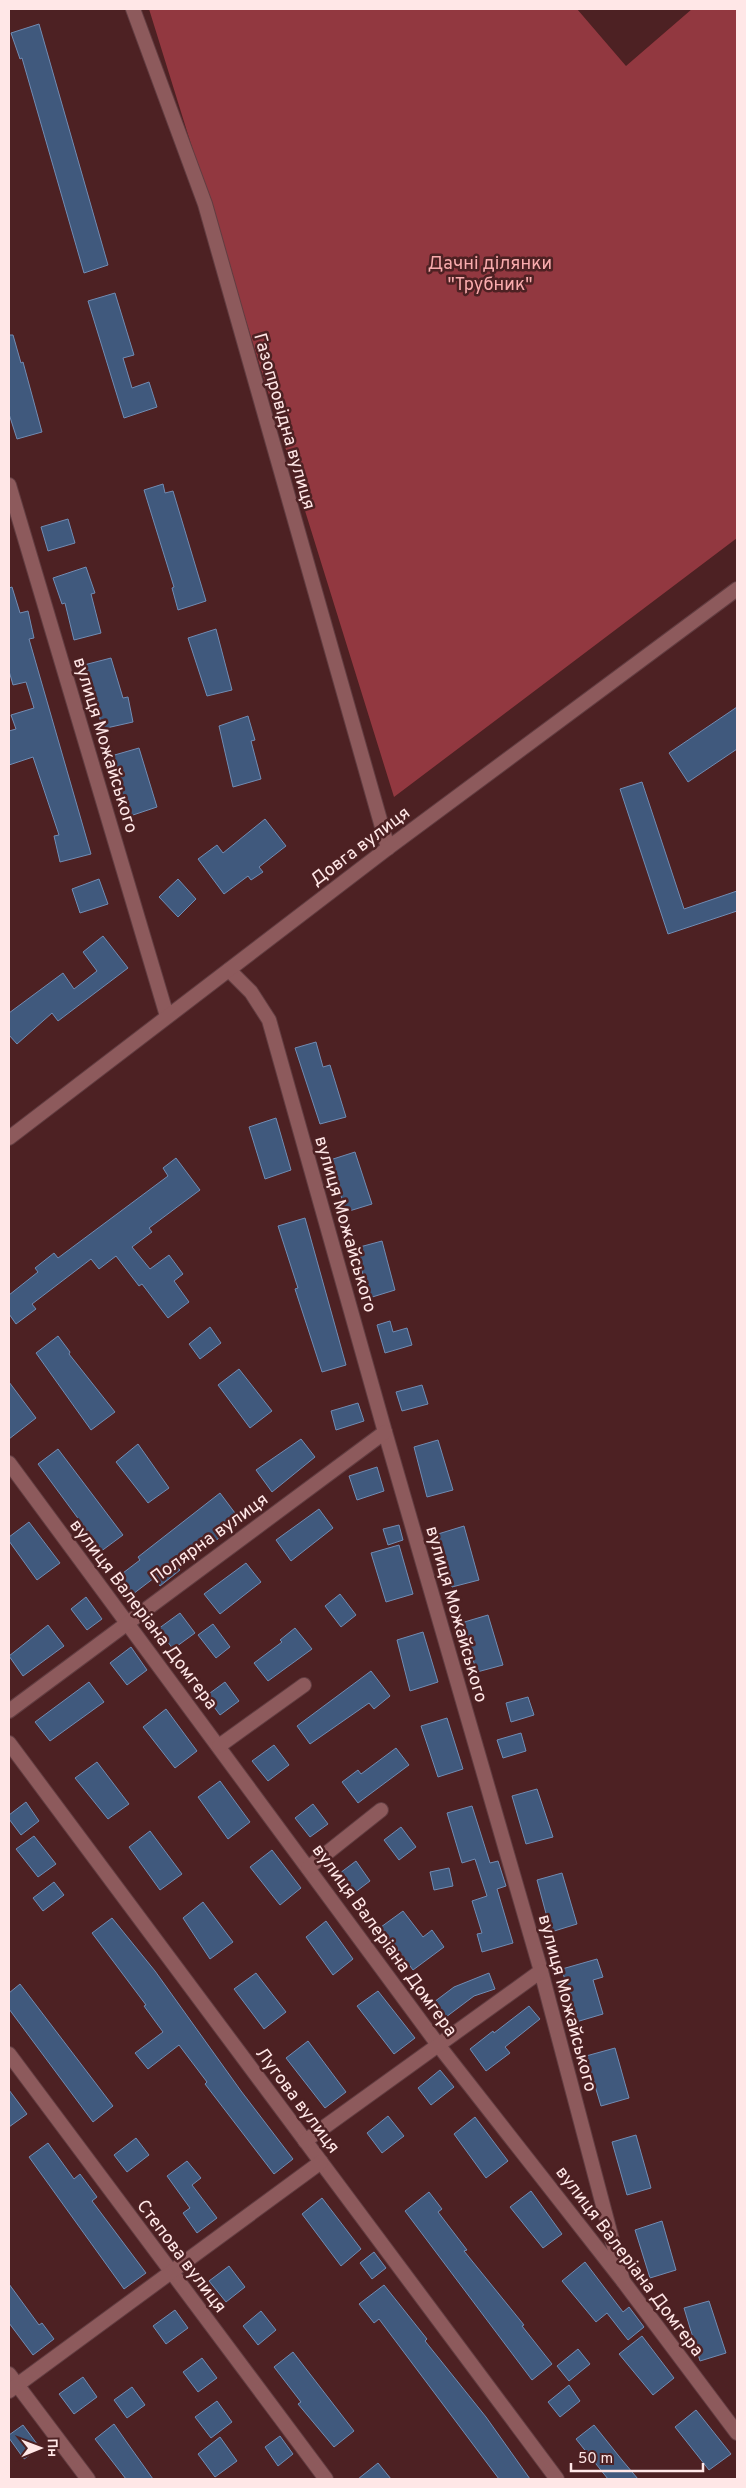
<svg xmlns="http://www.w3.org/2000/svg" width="746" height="2488" font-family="Overpass,sans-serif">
<rect width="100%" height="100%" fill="#4d2123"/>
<polygon fill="#923840" points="149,9 577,9 626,66 692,9 737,9 737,538 394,797"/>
<g fill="#40597d" stroke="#718cb3">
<polygon points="39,24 108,265 84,273 22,58 20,59 11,33"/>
<polygon points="115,293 134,355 123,358 132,388 149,382 157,407 124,418 88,301"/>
<polygon points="9,335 13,335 21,363 23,362 42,432 17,439 9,414"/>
<polygon points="163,484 165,493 173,491 206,601 178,610 172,588 174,587 144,490"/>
<polygon points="68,519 75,543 48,551 41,527"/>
<polygon points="86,567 95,593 91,594 101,633 74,640 65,603 62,604 53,578"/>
<polygon points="12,587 20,613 28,611 34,638 29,639 91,854 60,862 54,836 59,835 33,757 9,765 9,731 16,729 11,715 34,708 26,682 13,685 9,671 9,588"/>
<polygon points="216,629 232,690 207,696 188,638"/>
<polygon points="111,658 123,698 128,697 133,722 102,729 95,694 89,696 80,666"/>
<polygon points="737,707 737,749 688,782 669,753"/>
<polygon points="248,716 255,740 251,741 261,779 233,787 219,726"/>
<polygon points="139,748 157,807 127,817 111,756"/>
<polygon points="642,782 684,909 737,891 737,911 668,934 620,789"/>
<polygon points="265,819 286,846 259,867 263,872 251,880 248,876 224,894 198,859 217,845 223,853"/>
<polygon points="99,879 108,904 80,913 72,889"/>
<polygon points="178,879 196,899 178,917 159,897"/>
<polygon points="103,936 128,968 58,1021 52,1013 17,1044 9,1035 9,1013 63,973 74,989 97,971 83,952"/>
<polygon points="316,1042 323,1067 330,1065 346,1117 320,1124 295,1048"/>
<polygon points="276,1118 291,1170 265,1179 249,1127"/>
<polygon points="355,1152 372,1204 346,1212 330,1160"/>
<polygon points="176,1158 200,1190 149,1228 152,1232 132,1247 150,1269 169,1255 183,1274 174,1281 189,1302 168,1318 142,1284 139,1286 116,1256 99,1269 91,1259 32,1304 36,1309 16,1324 9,1314 9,1295 38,1272 35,1268 54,1253 58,1258 168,1176 163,1168"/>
<polygon points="305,1218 346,1365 322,1372 295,1289 298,1288 278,1226"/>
<polygon points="382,1241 395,1290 369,1298 356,1248"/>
<polygon points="390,1321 393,1332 407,1328 412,1345 385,1353 377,1325"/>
<polygon points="210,1327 221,1343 200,1359 189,1344"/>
<polygon points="58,1336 70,1352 69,1354 115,1412 91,1430 36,1353"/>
<polygon points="239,1369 272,1411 250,1428 218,1385"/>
<polygon points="9,1382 36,1418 9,1439"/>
<polygon points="422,1385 428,1404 402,1411 396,1392"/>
<polygon points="358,1403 364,1421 336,1430 331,1411"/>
<polygon points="301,1439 315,1457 272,1492 256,1470"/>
<polygon points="438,1440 453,1490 427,1497 414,1447"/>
<polygon points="138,1444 169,1488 148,1503 116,1462"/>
<polygon points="58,1449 123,1535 100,1552 78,1523 80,1521 38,1464"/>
<polygon points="377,1467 384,1491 357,1500 349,1476"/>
<polygon points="220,1493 241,1521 210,1545 206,1541 175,1564 180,1570 160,1586 154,1578 133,1594 119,1576 140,1560 138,1557"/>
<polygon points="319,1509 333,1528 291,1561 276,1540"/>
<polygon points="29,1522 60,1563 37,1580 9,1541 9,1537"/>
<polygon points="399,1525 403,1540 388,1545 383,1529"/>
<polygon points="464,1526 479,1580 452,1587 438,1534"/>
<polygon points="399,1545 413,1594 386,1602 371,1553"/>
<polygon points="246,1563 261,1582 220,1614 204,1594"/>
<polygon points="340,1594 356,1615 341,1627 325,1606"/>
<polygon points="86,1597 102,1619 87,1630 71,1609"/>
<polygon points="180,1613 195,1633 173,1649 158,1629"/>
<polygon points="488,1615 503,1665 477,1672 461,1623"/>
<polygon points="213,1624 230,1647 216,1658 198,1635"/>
<polygon points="48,1625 64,1646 23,1676 9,1656"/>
<polygon points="295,1628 312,1649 268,1681 254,1663 282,1642 280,1640"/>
<polygon points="423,1632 438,1682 410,1691 397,1640"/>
<polygon points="131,1647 147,1670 127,1685 110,1663"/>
<polygon points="371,1671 390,1696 374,1709 369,1703 310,1744 297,1726"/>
<polygon points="89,1682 104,1702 50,1741 35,1722"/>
<polygon points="225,1682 239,1701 220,1715 206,1696"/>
<polygon points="528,1697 534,1715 511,1722 506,1703"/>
<polygon points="166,1709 197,1751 175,1768 143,1727"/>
<polygon points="447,1718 463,1769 438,1777 421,1726"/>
<polygon points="521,1733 526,1751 503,1758 497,1740"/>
<polygon points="274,1745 289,1765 268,1781 252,1761"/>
<polygon points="396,1748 409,1765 358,1803 342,1782 358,1770 361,1774"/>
<polygon points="97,1762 129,1804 108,1819 75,1778"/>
<polygon points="220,1781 250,1822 228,1839 198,1797"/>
<polygon points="537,1789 553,1837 526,1844 512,1796"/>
<polygon points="26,1802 39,1821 21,1835 9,1819 9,1815"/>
<polygon points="313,1804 328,1824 310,1837 295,1818"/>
<polygon points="472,1806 490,1863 498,1861 506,1886 497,1889 513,1943 482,1952 477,1934 482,1933 472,1901 487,1896 475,1859 462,1863 447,1813"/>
<polygon points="401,1827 416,1847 399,1860 384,1840"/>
<polygon points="150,1831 182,1874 160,1890 129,1847"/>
<polygon points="34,1836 56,1864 38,1877 16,1849"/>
<polygon points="272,1850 301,1888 280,1905 250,1867"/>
<polygon points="356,1861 370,1881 354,1893 340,1873"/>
<polygon points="449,1868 453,1886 434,1890 430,1872"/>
<polygon points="562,1873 577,1924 551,1932 537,1880"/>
<polygon points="54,1882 64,1895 43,1911 33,1898"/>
<polygon points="203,1902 233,1942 210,1959 183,1918"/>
<polygon points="403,1911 423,1937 432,1930 444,1947 413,1970 381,1927"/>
<polygon points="112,1918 155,1971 241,2091 293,2159 274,2174 205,2084 207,2082 179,2045 148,2069 135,2053 163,2032 144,2006 146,2005 92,1933"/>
<polygon points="326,1921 353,1959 333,1975 306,1937"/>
<polygon points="597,1959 603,1977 593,1980 603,2014 576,2022 562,1969"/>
<polygon points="256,1973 286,2012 264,2029 234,1989"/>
<polygon points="489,1973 495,1989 474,1996 446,2017 434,2002 454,1987"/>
<polygon points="20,1984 113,2106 93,2122 9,2009 9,1993"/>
<polygon points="378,1991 415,2038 394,2054 357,2006"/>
<polygon points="529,2006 540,2019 505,2047 510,2053 486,2071 470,2049 493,2031 494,2033"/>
<polygon points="308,2041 346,2092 325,2108 286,2058"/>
<polygon points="615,2048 629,2098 601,2106 586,2056"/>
<polygon points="440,2070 454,2087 431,2105 418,2088"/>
<polygon points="9,2090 27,2114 9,2127"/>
<polygon points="388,2116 404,2136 382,2153 367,2133"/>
<polygon points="475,2117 508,2161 486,2178 454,2134"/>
<polygon points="636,2135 651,2188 627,2195 612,2142"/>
<polygon points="136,2138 149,2155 127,2172 114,2155"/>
<polygon points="48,2143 74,2179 80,2174 97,2197 92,2201 146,2273 124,2289 29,2157"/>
<polygon points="187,2161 201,2178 192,2185 217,2218 197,2233 183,2213 190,2208 167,2176"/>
<polygon points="531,2191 562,2234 543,2248 510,2207"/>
<polygon points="429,2192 442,2209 438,2212 467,2250 464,2251 524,2325 522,2326 552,2364 532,2380 405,2211"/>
<polygon points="322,2198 361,2249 341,2266 302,2214"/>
<polygon points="662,2221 676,2270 650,2278 635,2230"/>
<polygon points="374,2252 386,2268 372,2279 360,2263"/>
<polygon points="585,2262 623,2312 629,2307 644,2327 628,2340 607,2313 596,2322 562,2281"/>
<polygon points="229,2266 245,2287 226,2302 209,2281"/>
<polygon points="9,2284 39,2325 42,2323 54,2339 33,2355 9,2323"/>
<polygon points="384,2285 427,2339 425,2341 486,2417 530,2479 499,2479 379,2319 374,2323 359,2304"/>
<polygon points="709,2301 726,2353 700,2361 684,2308"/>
<polygon points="175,2310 188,2328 166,2344 153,2326"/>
<polygon points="261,2311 276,2330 258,2345 243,2326"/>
<polygon points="642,2336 674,2378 653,2395 619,2354"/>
<polygon points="578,2349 590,2364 569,2381 557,2366"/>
<polygon points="293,2352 354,2431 334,2447 298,2404 301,2402 274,2367"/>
<polygon points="202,2358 217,2378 198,2392 183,2372"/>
<polygon points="83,2377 97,2397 74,2414 59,2394"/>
<polygon points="569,2385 580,2401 560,2417 548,2402"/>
<polygon points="132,2387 145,2405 127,2418 114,2400"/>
<polygon points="217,2401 232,2422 211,2438 195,2417"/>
<polygon points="696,2410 731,2454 709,2470 675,2427"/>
<polygon points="114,2424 128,2444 153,2479 126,2479 95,2439"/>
<polygon points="23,2425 40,2448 24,2459 9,2438 9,2435"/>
<polygon points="594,2425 622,2460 638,2479 608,2479 576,2439"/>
<polygon points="280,2436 293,2454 278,2466 265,2447"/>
<polygon points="220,2437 237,2461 215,2477 198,2454"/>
<polygon points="378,2463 391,2479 358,2479"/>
</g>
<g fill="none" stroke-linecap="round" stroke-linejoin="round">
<g stroke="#623d41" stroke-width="16">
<g id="minor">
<polyline points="133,9 205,204 388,848"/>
<polyline points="9,485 167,1016"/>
<polyline points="229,970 251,992 269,1020 385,1432 541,1971 623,2281"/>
<polyline points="9,1463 439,2046 623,2281 737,2433"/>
<polyline points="9,1711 385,1432"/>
<polyline points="9,1743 557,2479"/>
<polyline points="219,1746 304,1685"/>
<polyline points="308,1868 381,1810"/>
<polyline points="9,2054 326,2479"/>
<polyline points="305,2141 541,1971"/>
<polyline points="9,2374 88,2479"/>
<polyline points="9,2391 321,2162"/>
</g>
</g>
<g stroke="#623d41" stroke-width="16">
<polyline id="tertiary" points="9,1138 388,848 737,589"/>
</g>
<use href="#minor" stroke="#8d5a5c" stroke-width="14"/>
<use href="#tertiary" stroke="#8d5a5c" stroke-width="14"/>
</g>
<g text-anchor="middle" stroke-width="5" stroke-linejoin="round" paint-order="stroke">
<g font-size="18" fill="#f9abad" stroke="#4d2123">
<text x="490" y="269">Дачні ділянки<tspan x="490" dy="21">"Трубник"</tspan></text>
</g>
<g font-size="18" fill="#ffe7e7" stroke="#4d2123">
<text transform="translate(285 421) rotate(74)" y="6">Газопровідна вулиця</text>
<text transform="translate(106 745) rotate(73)" y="6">вулиця Можайського</text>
<text transform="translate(360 846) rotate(-37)" y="6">Довга вулиця</text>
<text transform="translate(346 1224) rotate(74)" y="6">вулиця Можайського</text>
<text transform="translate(209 1538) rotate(-36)" y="6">Полярна вулиця</text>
<text transform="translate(144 1614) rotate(53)" y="6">вулиця Валеріана Домгера</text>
<text transform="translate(457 1614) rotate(74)" y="6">вулиця Можайського</text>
<text transform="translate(385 1940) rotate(54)" y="6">вулиця Валеріана Домгера</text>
<text transform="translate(568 2003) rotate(75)" y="6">вулиця Можайського</text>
<text transform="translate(298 2100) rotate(53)" y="6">Лугова вулиця</text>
<text transform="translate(182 2256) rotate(53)" y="6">Степова вулиця</text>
<text transform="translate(630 2261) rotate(53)" y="6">вулиця Валеріана Домгера</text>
</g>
</g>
<rect width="746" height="2488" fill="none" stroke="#ffe7e7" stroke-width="20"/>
<g transform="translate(40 2448) rotate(89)" stroke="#4d2123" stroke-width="4" paint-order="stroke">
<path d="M0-4L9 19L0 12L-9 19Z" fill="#ffe7e7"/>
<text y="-8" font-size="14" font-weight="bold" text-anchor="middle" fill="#ffe7e7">Пн</text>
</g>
<path d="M571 2463v8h132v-8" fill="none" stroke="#ffe7e7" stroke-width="2.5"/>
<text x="578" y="2463" font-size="15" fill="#ffe7e7" stroke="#4d2123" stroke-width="4" paint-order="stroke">50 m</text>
</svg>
